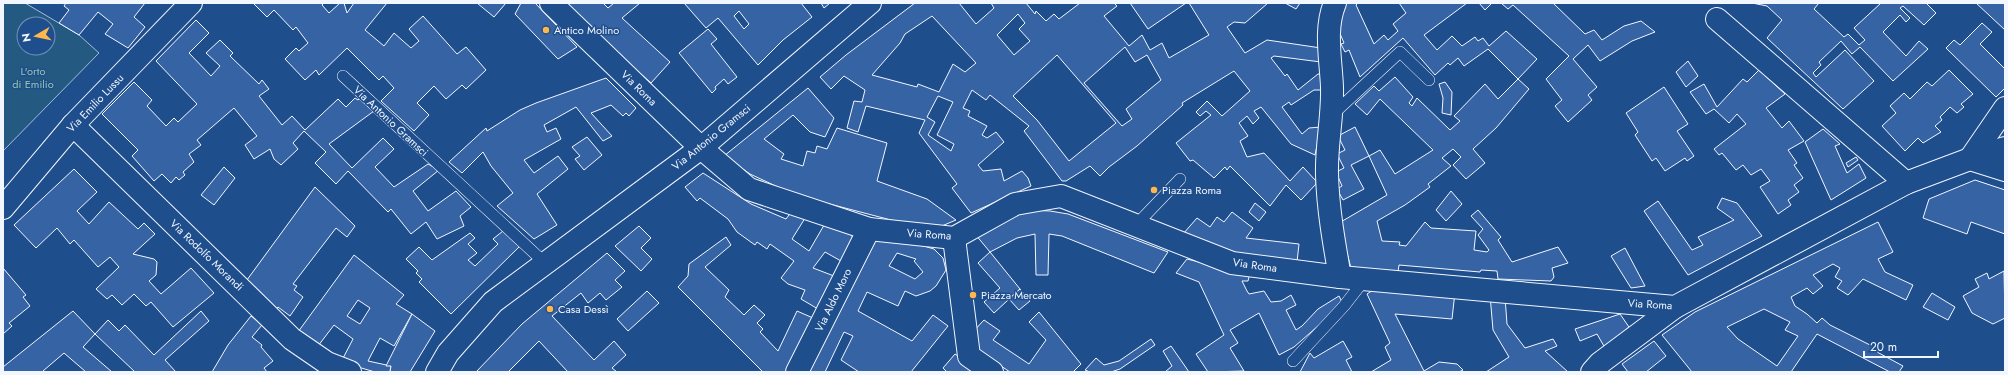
<svg xmlns="http://www.w3.org/2000/svg" width="2008" height="375" font-family="Jost,sans-serif">
<rect width="100%" height="100%" fill="#1f4e8c"/>
<path fill="#245a82" stroke="#a8bbd7" fill-rule="evenodd" d="M3,3H25L79,35L99,53L3,151ZM24,24H48V48H24Z"/>
<g fill="#3563a3" stroke="#f2f6ff" fill-rule="evenodd">
<polygon points="66,3 145,3 134,17 145,27 128,48 105,34 113,24 98,12 79,35 59,23 69,10 64,6"/>
<polygon points="253,3 324,3 322,5 329,13 340,3 344,3 347,13 354,3 387,3 365,30 384,46 394,33 411,48 419,41 409,29 423,16 457,54 466,47 486,70 466,89 462,85 446,99 434,86 417,103 429,115 414,131 381,101 394,88 383,76 379,80 347,48 319,75 316,70 305,80 285,59 296,48 299,51 308,43 296,27 293,30 274,10 267,17"/>
<polygon points="477,3 506,3 494,17"/>
<polygon points="521,3 535,3 577,47 558,59 515,14"/>
<polygon points="565,3 603,3 608,8 614,3 640,3 622,18 670,62 651,83 589,27"/>
<path d="M684,3H801L812,17L783,40L758,65L718,18L706,28ZM739,11L749,24L744,29L734,16Z"/>
<polygon points="821,3 830,3 824,8"/>
<path d="M915,3H959L976,24L994,8L991,3H1026L1035,14L1036,11L1046,21L1054,14L1059,19L1080,3H1114L1117,6L1104,16L1129,46L1142,35L1150,50L1162,43L1169,58L1209,35L1189,3H1268L1245,23L1234,22L1227,27L1245,53L1267,40L1321,48V62L1274,56L1271,58L1285,76L1287,74L1298,90L1318,74H1322V90H1314L1291,105L1289,102L1282,107L1302,134L1309,128L1321,127L1315,155L1291,144L1261,107L1254,111L1259,118L1253,124L1247,116L1239,123L1248,136L1240,141L1247,157L1264,153L1290,181L1303,167L1316,181V184L1301,200L1286,185L1270,206L1230,166L1227,170L1225,167L1214,178L1193,160L1190,161L1176,143L1211,115L1206,111L1200,116L1196,112L1207,101L1222,116L1250,91L1234,71L1182,103L1183,105L1137,146L1109,167L1100,176L1090,166L1066,181H1062L1024,131L1029,126L990,95L986,100L972,90L963,108L970,111L968,116L987,126L982,135L987,138L996,132L1004,142L978,165L983,171L1001,169L1004,181L1022,171L1028,178L1031,186L971,213L952,188L957,184L919,133L925,120L866,106L858,132L847,128L854,101L862,102L865,90L844,76L831,89L820,77L846,55ZM1018,14L1025,23L1019,29L1030,41L1014,55L997,35ZM932,16L976,63L965,72L953,64L939,92L918,84L917,87L872,75L900,43L905,34ZM1125,47L1135,62L1147,55L1161,80L1126,109L1132,119L1122,126L1084,83ZM1057,55L1116,123L1069,161L1037,120L1013,96ZM938,96L953,102L937,135L954,144L951,151L928,135L935,122L927,117Z"/>
<polygon points="1130,3 1186,3 1148,29"/>
<polygon points="1285,3 1300,3 1296,9"/>
<polygon points="1342,3 1358,3 1356,5 1374,44 1384,35 1388,40 1398,31 1393,24 1406,13 1399,3 1467,3 1424,35 1437,50 1452,36 1462,46 1475,37 1478,41 1483,38 1489,46 1506,31 1537,59 1518,79 1488,49 1464,66 1458,58 1450,65 1448,63 1435,75 1403,38 1360,77 1349,50 1345,52 1341,44 1344,43 1338,29"/>
<polygon points="1479,3 1492,3 1485,10"/>
<polygon points="1501,3 1553,3 1585,34 1594,30 1602,40 1624,26 1641,21 1655,32 1632,41 1600,61 1588,45 1573,59 1597,87 1588,95 1592,100 1568,122 1555,106 1562,100 1546,79 1569,56 1513,5 1508,9"/>
<polygon points="1752,3 1819,3 1814,9 1844,37 1848,34 1859,45 1865,40 1854,28 1881,3 1926,3 1936,13 1924,25 1903,6 1900,8 1910,18 1906,22 1900,15 1883,32 1906,56 1919,41 1928,49 1893,81 1860,47 1852,54 1841,41 1819,62 1821,65 1813,73 1816,77 1845,50 1874,81 1843,109 1767,38 1782,20 1767,6"/>
<polygon points="1976,3 2005,3 2005,30"/>
<polygon points="196,20 209,33 189,53 211,76 220,66 206,53 220,40 233,53 230,56 259,84 262,80 269,89 259,96 282,125 292,116 305,130 338,99 346,107 355,98 358,100 361,97 374,111 329,144 352,168 383,138 394,149 375,167 394,187 428,164 439,170 413,191 428,211 456,191 471,207 460,216 464,226 437,239 426,222 411,234 391,209 388,212 348,171 336,184 315,163 326,152 304,131 293,143 298,149 281,165 274,159 270,149 254,159 245,145 257,136 234,108 197,140 201,145 189,154 194,162 183,172 185,175 179,180 176,177 171,183 162,174 154,181 132,156 138,150 102,114 134,82 152,100 147,106 166,126 174,118 178,122 197,104 156,61"/>
<polygon points="1982,23 1992,32 1980,44 2005,69 2005,88 1996,97 1946,48 1954,40 1960,45"/>
<polygon points="708,29 717,39 711,44 737,77 728,84 724,79 715,87 716,89 712,93 679,53"/>
<polygon points="1688,61 1698,76 1686,87 1676,72"/>
<polygon points="1759,70 1785,94 1766,108 1782,128 1789,121 1804,141 1788,150 1797,163 1794,165 1803,178 1794,185 1799,192 1788,200 1791,205 1778,214 1760,187 1770,181 1761,169 1751,175 1743,165 1736,170 1722,153 1719,155 1714,149 1746,124 1737,114 1729,123 1714,109 1706,114 1690,92 1704,84 1717,107 1743,79 1747,82"/>
<polygon points="1949,70 1973,94 1961,104 1964,107 1957,113 1950,107 1940,117 1942,120 1935,126 1941,132 1923,143 1918,138 1905,151 1882,126 1896,113 1890,106 1904,93 1910,99 1927,82 1932,86"/>
<polygon points="1395,77 1413,97 1409,103 1412,106 1417,98 1450,130 1460,121 1454,116 1485,84 1498,99 1518,79 1529,89 1496,128 1473,149 1485,163 1466,179 1453,165 1461,157 1453,149 1442,158 1451,166 1428,184 1430,187 1405,205 1377,221 1382,241 1400,242 1399,245 1406,246 1425,222 1431,228 1476,231 1474,250 1487,252 1489,250 1478,235 1483,229 1471,216 1478,210 1501,237 1498,240 1512,262 1558,247 1568,263 1552,268 1554,277 1551,281 1498,279 1497,271 1481,270 1480,272 1399,265 1398,272 1351,268 1339,223 1387,195 1369,156 1380,150 1395,174 1433,150 1380,99 1367,115 1355,104 1374,86 1379,91"/>
<polygon points="606,78 636,108 629,116 626,113 623,116 611,105 591,113 612,136 603,141 576,107 544,125 547,132 556,128 561,139 524,160 534,173 558,156 568,169 537,194 557,225 534,239 497,206 513,193 491,166 483,152 462,173 449,162 486,128 487,131 520,110 536,103"/>
<polygon points="1445,82 1452,92 1451,115 1442,113 1443,98 1439,84"/>
<polygon points="1664,87 1688,124 1677,131 1694,156 1687,161 1685,158 1665,171 1656,158 1652,161 1635,135 1638,132 1626,113"/>
<polygon points="808,88 834,118 825,137 810,132 793,115 764,139 784,154 781,159 803,166 807,151 815,153 817,146 827,149 837,128 887,143 877,181 927,199 956,220 937,228 918,227 795,195 750,174 724,156"/>
<polygon points="1355,127 1369,156 1351,165 1364,189 1343,200 1337,189 1342,186 1336,172 1344,168 1337,154 1345,150 1338,136"/>
<polygon points="1823,129 1840,144 1835,146 1847,173 1859,164 1866,178 1831,200 1805,142"/>
<polygon points="587,137 602,155 584,170 575,159 580,156 572,147"/>
<polygon points="1856,157 1858,160 1848,167 1846,163"/>
<polygon points="224,167 235,178 214,205 201,195"/>
<polygon points="74,169 97,192 77,211 89,224 109,202 138,229 144,223 155,234 133,254 154,259 157,262 156,275 149,281 161,294 191,268 214,293 173,327 151,302 146,306 134,294 122,305 112,295 107,299 96,289 119,267 110,257 98,267 74,240 70,244 57,228 36,248 14,225"/>
<polygon points="703,173 751,204 786,219 792,211 807,215 792,239 809,251 827,220 845,224 853,238 841,261 825,252 813,268 834,276 818,309 801,299 805,290 788,284 781,278 794,261 770,244 767,249 757,242 755,245 737,232 728,219 700,198 697,201 685,187"/>
<polygon points="1975,180 2005,190 2005,234 1971,222 1967,234 1923,218 1929,199"/>
<polygon points="315,187 355,226 347,237 336,228 293,284 297,286 294,290 303,297 290,316 278,307 276,310 244,284"/>
<polygon points="1451,191 1462,204 1446,221 1436,210"/>
<polygon points="1722,198 1737,203 1762,236 1688,275 1644,211 1658,201 1692,250 1703,245 1698,237 1734,220 1717,208"/>
<polygon points="1255,203 1266,212 1259,221 1249,212"/>
<polygon points="1028,210 1050,211 1068,214 1168,252 1154,273 1062,236 1049,234 1048,275 1036,275 1035,234 1017,238 990,252 975,234"/>
<polygon points="1232,212 1253,228 1246,238 1299,244 1297,262 1234,254 1183,234 1197,218 1210,227 1217,217 1224,222"/>
<path d="M1878,222L1893,252L1878,259L1885,272L1913,285L1906,300L1863,279L1848,295L1837,288L1842,281L1835,277L1840,268L1833,264L1813,275L1823,286L1813,294L1807,288L1791,297L1795,306L1807,314L1817,323L1822,318L1830,325L1878,349L1877,352L1903,366L1899,372H1890L1817,334L1791,372H1692L1662,335L1695,312ZM1764,309L1790,322L1785,330L1798,336L1777,366L1738,339L1727,327Z"/>
<polygon points="639,226 651,238 641,248 652,259 641,271 615,246"/>
<polygon points="503,231 520,246 451,314 419,282 422,279 416,273 418,271 406,259 419,247 432,260 470,233 475,238 468,244 477,253 468,260 475,266 498,244 493,239"/>
<path d="M879,233L934,249L943,258L946,270L936,286L930,291L916,296L905,291L898,306L867,292L858,311L912,341L933,315L948,326L911,372H859L841,360L853,336L844,332L825,372H806ZM897,253L916,259L914,261L923,272L915,279L889,266Z"/>
<polygon points="726,237 731,245 705,267 729,290 725,297 744,315 754,305 765,315 757,323 763,329 760,332 778,351 797,311 813,318 788,372 763,372 678,287 688,276 689,264"/>
<polygon points="1625,248 1645,286 1631,288 1611,256"/>
<polygon points="990,252 1020,289 994,313 984,302 1000,288 978,263"/>
<polygon points="607,253 625,271 615,280 622,287 606,300 600,293 588,303 581,293 552,316 594,360 614,341 626,355 612,368 617,372 568,372 539,341 508,372 476,372 522,324"/>
<path d="M354,255L404,295L396,304L412,314L394,346L380,338L368,361L391,366L390,372H375L341,362L353,339L334,325L318,346L298,332ZM358,300L370,308L360,324L347,316Z"/>
<polygon points="1187,259 1231,270 1250,273 1248,281 1242,281 1247,291 1249,294 1264,291 1271,302 1281,301 1291,295 1296,305 1286,310 1296,330 1302,326 1318,309 1339,296 1343,304 1294,347 1279,355 1259,313 1230,330 1238,343 1230,348 1244,371 1208,372 1196,354 1224,335 1199,282 1176,273"/>
<polygon points="3,268 26,295 23,297 30,306 9,323 12,326 3,334"/>
<polygon points="2004,271 2005,318 1993,324 1972,313 1963,296 1979,287 1975,279 1987,273 1989,279"/>
<polygon points="1379,286 1455,292 1452,319 1395,314 1424,371 1439,362 1457,364 1463,370 1459,372 1371,372 1391,360 1385,347 1390,343 1367,294"/>
<polygon points="1020,289 1030,301 1019,310 1009,299"/>
<polygon points="647,291 659,303 628,331 617,319"/>
<polygon points="1932,293 1955,307 1948,320 1923,307"/>
<polygon points="1490,295 1505,297 1507,324 1525,348 1553,339 1557,346 1545,351 1568,372 1486,372 1509,357 1493,330"/>
<polygon points="73,311 95,334 83,347 112,372 86,372 64,353 43,371 45,372 3,372 3,367"/>
<polygon points="201,311 209,321 165,360 176,372 135,372 95,334 108,320 119,331 125,325 154,355"/>
<polygon points="1039,312 1081,364 1073,372 1010,372 977,350 970,335 984,320 1000,331 993,340 1029,364 1046,340 1029,322"/>
<polygon points="412,314 435,331 410,372 390,372 391,366 386,366"/>
<polygon points="1620,314 1629,327 1605,348 1597,334 1580,341 1575,329"/>
<polygon points="251,316 262,325 252,337 262,345 261,347 273,361 264,368 267,372 212,372 228,345"/>
<polygon points="1151,339 1155,345 1120,369 1111,372 1090,372 1085,370 1096,358 1104,365 1119,361"/>
<polygon points="1343,341 1352,357 1346,360 1352,372 1300,372 1310,353 1314,358"/>
<polygon points="1654,341 1666,356 1646,372 1628,372 1622,364"/>
<polygon points="1171,346 1189,372 1165,372 1172,366 1163,351"/>
<polygon points="955,354 981,372 947,372 943,368"/>
</g>
<g fill="none" stroke-linecap="round" stroke-linejoin="round">
<g stroke="#f2f6ff" stroke-width="12">
<g id="lane">
<polyline points="343,76 545,263"/>
<polyline points="1332,115 1400,52 1429,80"/>
<polyline points="1136,225 1180,179"/>
<polyline points="1293,361 1344,306 1365,279"/>
</g>
</g>
<g stroke="#f2f6ff" stroke-width="24">
<g id="street">
<path d="M1335,3C1324,29 1331,60 1332,87C1333,116 1326,146 1327,175C1328,209 1334,243 1340,277"/>
<polyline points="1717,19 1906,183"/>
<polyline points="2005,108 1970,159 2005,170"/>
<polyline points="73,125 292,339 327,363 350,372"/>
<polyline points="3,208 73,125 191,3"/>
<polyline points="954,238 969,356 992,372"/>
<polyline points="797,372 869,229"/>
<polyline points="1592,372 1600,363 1675,307"/>
</g>
</g>
<g stroke="#f2f6ff" stroke-width="24">
<g id="secondary">
<polyline points="551,3 701,148 749,189 869,229 954,238 1015,204 1061,196 1232,263 1340,277 1675,307 1906,183 1970,159 2005,148"/>
<polyline points="437,372 448,353 493,302 701,148 870,3"/>
</g>
</g>
<use href="#lane" stroke="#1f4e8c" stroke-width="11"/>
<use href="#street" stroke="#1f4e8c" stroke-width="22"/>
<use href="#secondary" stroke="#1f4e8c" stroke-width="22"/>
</g>
<g fill="#ffb74d" stroke="#1f4e8c" stroke-width="1.5">
<circle cx="546" cy="30" r="4"/>
<circle cx="1154" cy="190" r="4"/>
<circle cx="973" cy="295" r="4"/>
<circle cx="550" cy="309" r="4"/>
</g>
<g text-anchor="middle" stroke-width="3" stroke-linejoin="round" paint-order="stroke">
<g font-size="11" fill="#f2f6ff" stroke="#1f4e8c" text-anchor="start">
<text x="554" y="34">Antico Molino</text>
<text x="1162" y="194">Piazza Roma</text>
<text x="981" y="299">Piazza Mercato</text>
<text x="558" y="313">Casa Dessì</text>
</g>
<g font-size="11" fill="#97c8a6" stroke="#1f4e8c">
<text x="33" y="75">L'orto<tspan x="33" dy="13">di Emilio</tspan></text>
</g>
<g font-size="11" fill="#f2f6ff" stroke="#1f4e8c">
<text transform="translate(639 88) rotate(44)" y="4">Via Roma</text>
<text transform="translate(95 103) rotate(-46)" y="4">Via Emilio Lussu</text>
<text transform="translate(391 121) rotate(43)" y="4">Via Antonio Gramsci</text>
<text transform="translate(711 137) rotate(-39)" y="4">Via Antonio Gramsci</text>
<text transform="translate(929 234) rotate(4)" y="4">Via Roma</text>
<text transform="translate(207 255) rotate(44)" y="4">Via Rodolfo Morandi</text>
<text transform="translate(1255 265) rotate(8)" y="4">Via Roma</text>
<text transform="translate(833 300) rotate(-64)" y="4">Via Aldo Moro</text>
<text transform="translate(1650 304) rotate(3)" y="4">Via Roma</text>
</g>
</g>
<rect width="2008" height="375" fill="none" stroke="#f2f6ff" stroke-width="8"/>
<g transform="translate(36 36) rotate(261)"><circle r="19" fill="#1f4e8c" stroke="#7391ba"/>
<path d="M0-3L7 15L0 10L-7 15Z" fill="#ffb74d"/>
<text y="-6" font-size="11" font-weight="bold" text-anchor="middle" fill="#f2f6ff">N</text>
</g>
<path d="M1864 351v6h74v-6" fill="none" stroke="#f2f6ff" stroke-width="2"/>
<text x="1870" y="351" font-size="12" fill="#f2f6ff" stroke="#1f4e8c" stroke-width="3" paint-order="stroke">20 m</text>
</svg>
